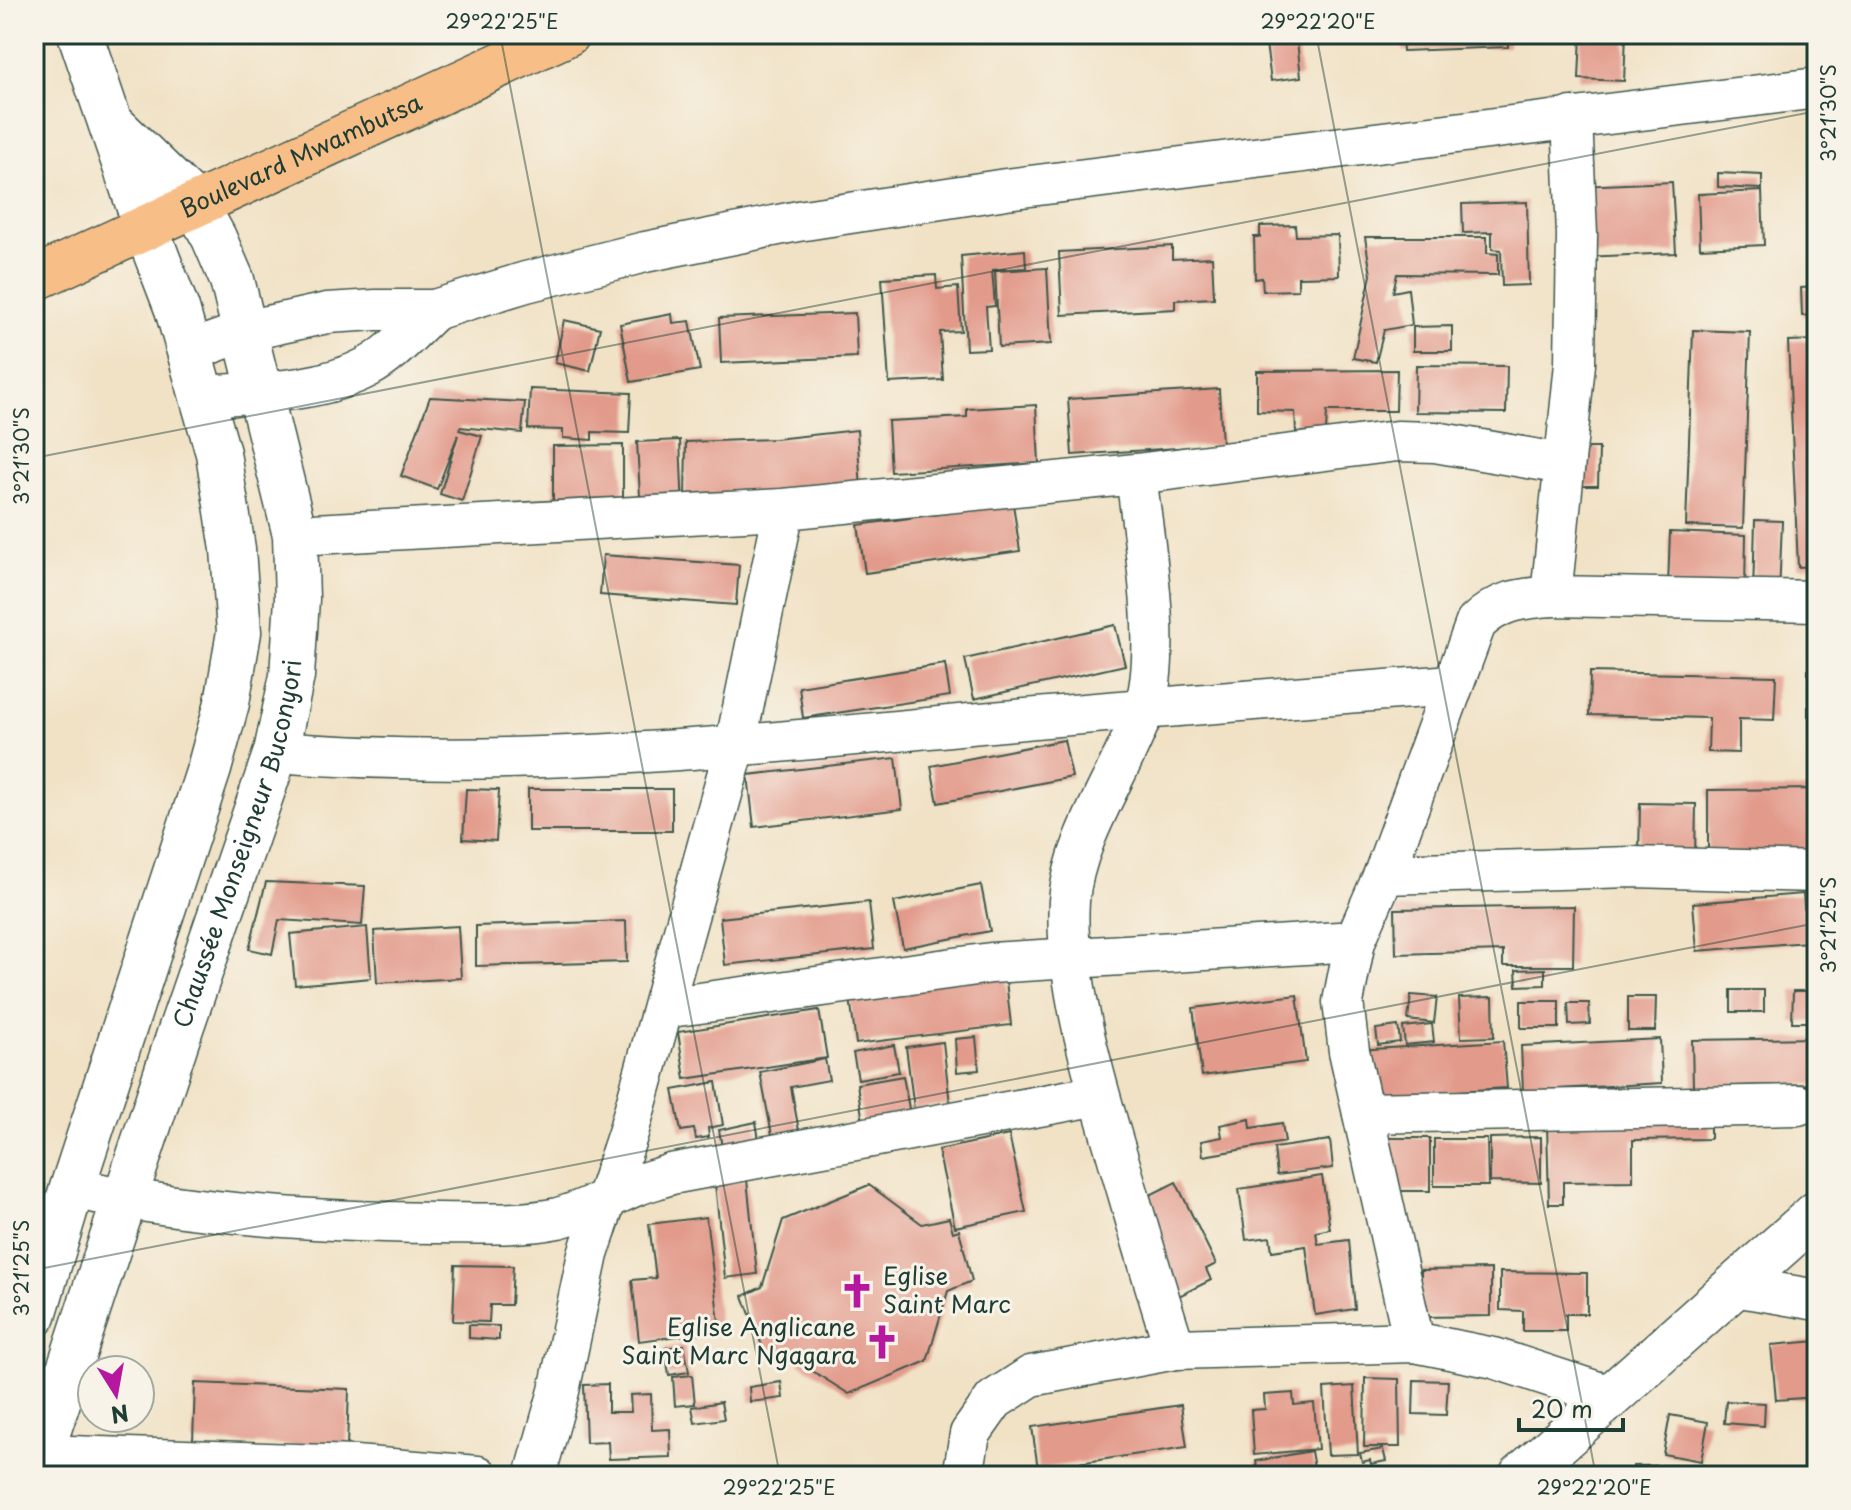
<svg xmlns="http://www.w3.org/2000/svg" width="1851" height="1510" font-family="'Playpen Sans',sans-serif">
<rect width="100%" height="100%" fill="#f7f3e8"/>
<filter id="ink" filterUnits="userSpaceOnUse"><feTurbulence type="fractalNoise" baseFrequency=".0125" numOctaves="2"/><feDisplacementMap in="SourceGraphic" scale="16" xChannelSelector="R" yChannelSelector="G"/><feConvolveMatrix kernelMatrix="1 2 1 2 8 2 1 2 1" color-interpolation-filters="sRGB"/></filter>
<filter id="wash" filterUnits="userSpaceOnUse"><feTurbulence type="fractalNoise" baseFrequency=".006" numOctaves="4" result="noise"/><feDisplacementMap in="SourceGraphic" scale="32" xChannelSelector="R" yChannelSelector="G"/><feGaussianBlur stdDeviation="1.8" result="paint"/><feColorMatrix in="noise" values="0 0 0 0 0 0 0 0 0 0 0 0 0 0 0 0 0 1.4 0 .05"/><feComposite in="paint" operator="in"/></filter>
<g filter="url(#wash)">
<rect width="100%" height="100%" fill="#f1e2c6"/>
<g id="blocks">
<g fill="#e29a8a">
<polygon points="1402,34 1508,34 1508,47 1403,51"/>
<polygon points="1581,34 1626,34 1624,81 1579,79"/>
<polygon points="1297,41 1301,77 1271,81 1266,44"/>
<polygon points="1718,173 1762,175 1762,189 1718,187"/>
<polygon points="1672,182 1676,253 1583,257 1579,186"/>
<polygon points="1762,191 1764,245 1700,248 1698,194"/>
<polygon points="1527,202 1529,285 1502,286 1501,250 1492,249 1492,232 1463,233 1462,204"/>
<polygon points="1295,225 1296,236 1338,235 1339,276 1298,277 1298,290 1263,291 1262,278 1255,279 1254,237 1260,237 1260,226"/>
<polygon points="1365,237 1487,237 1487,253 1498,254 1498,275 1397,274 1393,292 1408,289 1412,325 1384,330 1376,362 1353,358 1371,275"/>
<polygon points="1172,246 1172,259 1212,257 1214,298 1175,300 1175,309 1062,315 1059,252"/>
<polygon points="1025,250 1026,268 992,270 995,306 986,307 989,349 966,350 961,256"/>
<polygon points="1047,268 1051,344 999,347 995,271"/>
<polygon points="936,275 937,289 958,287 961,331 940,332 943,380 889,383 882,278"/>
<polygon points="1817,287 1817,315 1802,316 1801,288"/>
<polygon points="855,313 857,357 721,363 719,318"/>
<polygon points="672,314 673,323 690,321 700,370 631,382 620,324"/>
<polygon points="564,320 600,328 590,371 555,363"/>
<polygon points="1452,326 1452,351 1413,351 1413,327"/>
<polygon points="1693,330 1750,332 1743,528 1686,526"/>
<polygon points="1817,340 1817,566 1798,567 1788,341"/>
<polygon points="1416,365 1507,366 1506,413 1415,412"/>
<polygon points="1397,370 1396,411 1327,411 1326,432 1296,433 1295,412 1257,411 1257,371"/>
<polygon points="530,389 631,393 629,433 592,432 592,440 563,438 563,430 528,429"/>
<polygon points="1219,389 1222,445 1072,455 1068,399"/>
<polygon points="430,397 525,402 522,433 460,427 459,430 482,436 462,501 440,494 458,435 437,489 401,476"/>
<polygon points="1036,405 1039,463 891,472 888,421 967,417 967,409"/>
<polygon points="857,430 861,490 685,499 686,442 775,439"/>
<polygon points="680,440 683,511 641,514 637,442"/>
<polygon points="623,445 623,516 553,517 553,446"/>
<polygon points="1581,448 1599,448 1598,486 1579,486"/>
<polygon points="1013,504 1020,551 865,573 858,525"/>
<polygon points="1755,520 1782,521 1779,596 1753,595"/>
<polygon points="1670,532 1746,535 1745,589 1668,586"/>
<polygon points="603,555 739,565 736,605 600,595"/>
<polygon points="1115,625 1125,665 974,699 965,659"/>
<polygon points="945,664 950,696 803,718 799,687"/>
<rect x="1808" y="670" width="9" height="46"/>
<polygon points="1590,672 1776,676 1774,720 1739,719 1739,753 1708,752 1709,718 1589,715"/>
<polygon points="1064,740 1072,777 938,803 931,766"/>
<polygon points="896,758 902,809 754,827 748,775"/>
<polygon points="466,789 499,790 496,841 463,839"/>
<rect x="528" y="789" width="144" height="42"/>
<polygon points="1817,789 1817,866 1708,867 1708,790"/>
<polygon points="1640,803 1696,804 1695,859 1639,859"/>
<polygon points="266,882 365,886 362,925 279,920 272,954 249,949"/>
<polygon points="981,885 990,931 903,948 894,902"/>
<polygon points="1803,894 1807,942 1697,951 1693,903"/>
<polygon points="869,902 874,949 725,965 720,918"/>
<polygon points="1574,906 1573,966 1503,966 1503,951 1396,954 1395,909"/>
<polygon points="626,921 627,962 476,966 476,926"/>
<polygon points="458,926 461,978 377,983 374,931"/>
<polygon points="367,927 371,978 295,985 290,934"/>
<polygon points="1545,969 1545,985 1517,986 1516,970"/>
<polygon points="1005,972 1011,1025 856,1044 849,990"/>
<rect x="1731" y="990" width="33" height="22"/>
<polygon points="1793,991 1817,991 1817,1022 1792,1022"/>
<polygon points="1297,995 1306,1062 1202,1076 1193,1008"/>
<polygon points="1411,995 1437,997 1434,1023 1408,1020"/>
<polygon points="1493,997 1494,1037 1461,1038 1459,998"/>
<polygon points="1628,997 1656,997 1655,1031 1628,1031"/>
<rect x="1521" y="1001" width="38" height="27"/>
<polygon points="1568,1003 1589,1003 1590,1024 1569,1025"/>
<polygon points="819,1010 827,1058 685,1079 678,1032"/>
<polygon points="1432,1024 1434,1042 1405,1045 1403,1027"/>
<polygon points="1398,1026 1400,1042 1378,1045 1376,1029"/>
<polygon points="976,1037 979,1070 957,1072 955,1039"/>
<polygon points="1817,1038 1817,1084 1693,1087 1692,1040"/>
<polygon points="1660,1039 1662,1083 1523,1091 1521,1046"/>
<polygon points="1503,1041 1507,1088 1360,1097 1357,1050"/>
<polygon points="943,1042 950,1104 914,1109 906,1047"/>
<polygon points="894,1045 899,1072 858,1079 853,1053"/>
<polygon points="825,1059 829,1080 791,1087 799,1131 772,1135 760,1072"/>
<polygon points="903,1076 910,1114 863,1122 857,1084"/>
<polygon points="716,1082 723,1125 708,1128 709,1137 696,1139 694,1129 681,1131 673,1090"/>
<polygon points="1250,1119 1251,1128 1282,1123 1285,1142 1203,1156 1201,1141 1222,1137 1220,1125"/>
<polygon points="1710,1120 1710,1139 1633,1140 1633,1181 1563,1182 1563,1204 1549,1204 1547,1124"/>
<polygon points="756,1122 759,1140 722,1147 719,1130"/>
<polygon points="1009,1135 1026,1212 955,1227 938,1150"/>
<polygon points="1541,1137 1541,1183 1490,1182 1490,1138"/>
<rect x="1381" y="1138" width="49" height="53"/>
<polygon points="1434,1139 1487,1139 1488,1186 1434,1186"/>
<polygon points="1330,1140 1333,1168 1277,1175 1274,1148"/>
<polygon points="1322,1176 1330,1229 1316,1232 1318,1244 1349,1240 1355,1309 1315,1315 1306,1246 1272,1251 1270,1237 1246,1240 1239,1189"/>
<polygon points="747,1180 757,1274 725,1278 715,1184"/>
<polygon points="1176,1182 1216,1264 1206,1269 1211,1280 1179,1296 1134,1203"/>
<polygon points="869,1185 922,1224 949,1218 953,1232 959,1230 972,1281 948,1291 927,1361 849,1394 782,1352 766,1356 743,1296 762,1287 783,1220"/>
<polygon points="706,1217 720,1331 639,1341 632,1280 656,1278 649,1224"/>
<polygon points="455,1265 513,1266 511,1305 490,1305 489,1322 453,1321"/>
<polygon points="1491,1269 1491,1316 1421,1317 1421,1270"/>
<polygon points="1500,1272 1587,1273 1587,1314 1566,1314 1566,1331 1523,1331 1523,1311 1500,1310"/>
<polygon points="469,1325 499,1326 499,1340 469,1338"/>
<polygon points="1817,1341 1817,1397 1776,1400 1771,1345"/>
<polygon points="684,1345 689,1372 669,1375 665,1348"/>
<polygon points="692,1375 695,1404 675,1406 673,1377"/>
<polygon points="1365,1378 1399,1379 1400,1447 1364,1447"/>
<polygon points="1414,1380 1448,1381 1446,1415 1413,1414"/>
<polygon points="781,1382 783,1398 750,1402 749,1387"/>
<polygon points="195,1383 349,1389 347,1447 193,1442"/>
<polygon points="608,1384 608,1412 631,1412 630,1395 651,1394 652,1430 670,1429 671,1457 609,1459 608,1442 586,1443 584,1385"/>
<polygon points="1354,1386 1358,1454 1328,1455 1324,1388"/>
<polygon points="1293,1393 1294,1405 1314,1403 1318,1449 1254,1455 1251,1410 1265,1409 1264,1395"/>
<polygon points="1726,1401 1765,1403 1764,1426 1724,1423"/>
<polygon points="721,1402 724,1419 695,1423 692,1407"/>
<polygon points="1181,1405 1187,1447 1038,1469 1032,1427"/>
<polygon points="1670,1415 1708,1422 1701,1461 1663,1454"/>
<polygon points="1383,1449 1386,1461 1371,1464 1370,1460 1362,1462 1360,1453"/>
<polygon points="1311,1451 1315,1474 1258,1476 1256,1461"/>
<polygon points="1703,1465 1703,1476 1633,1476 1633,1466"/>
<polygon points="1077,1467 1078,1476 1026,1476 1026,1474"/>
</g>
</g>
</g>
<g filter="url(#ink)">
<use href="#blocks" fill-opacity="0" stroke="#3e564a" stroke-width="2"/>
<g fill="none" stroke-linecap="round" stroke-linejoin="round">
<g stroke="#3e564a" stroke-width="43">
<g id="minor">
<polyline points="1572,117 1577,235 1575,364 1551,596 1817,601"/>
<polyline points="190,351 245,331 327,313 376,310 434,310 526,282 645,252 798,221 1006,189 1817,88"/>
<path d="M204,396C257,392 319,393 368,367C393,354 413,329 434,310"/>
<path d="M1136,474C1143,537 1164,650 1144,709C1123,770 1074,836 1069,901C1064,974 1093,1074 1114,1145C1134,1213 1153,1281 1175,1349"/>
<polyline points="295,535 784,509 1136,474 1397,441 1435,442 1563,464"/>
<path d="M276,752C508,771 739,746 970,724C1130,709 1291,697 1452,685"/>
<polyline points="1384,874 1633,867 1817,872"/>
<polyline points="663,1008 991,963 1355,941"/>
<polyline points="1363,1113 1798,1105"/>
<path d="M72,1188C191,1214 315,1222 436,1223C476,1223 518,1226 558,1218C586,1211 610,1196 637,1185C648,1181 660,1178 671,1174L1099,1095"/>
<polyline points="1734,1286 1817,1300"/>
<path d="M1414,1342L1349,1051L1343,1002L1355,941L1384,874L1476,623C1500,600 1519,599 1551,596"/>
<polyline points="41,1455 355,1466 478,1476"/>
<polyline points="535,1476 559,1391 588,1254 628,1133 735,747 784,509"/>
<polyline points="963,1476 970,1434 994,1400 1031,1376 1175,1349 1414,1342 1494,1358 1610,1396"/>
</g>
</g>
<g stroke="#3e564a" stroke-width="47">
<g id="tertiary">
<polyline points="34,1315 72,1188 209,769 227,703 239,632 233,549 218,453 177,309 146,228 80,34"/>
<path id="s1" d="M34,1475L181,1028L276,752L292,676L297,599L295,535L232,280L214,238L196,205L111,123"/>
<polyline points="1521,1476 1817,1213"/>
</g>
</g>
<g stroke="#3e564a" stroke-width="47">
<g id="trunk">
<path id="s2" d="M34,279L567,34"/>
</g>
</g>
<use href="#minor" stroke="#fff" stroke-width="40"/>
<use href="#tertiary" stroke="#fff" stroke-width="44"/>
<use href="#trunk" stroke="#f7be88" stroke-width="44"/>
</g>
</g>
<path fill="none" stroke="#1f3d34" stroke-width="2" stroke-opacity="0.45" d="M500,34L780,1476M1316,34L1596,1476M34,458L1817,111M34,1270L1817,923"/>
<defs>
<g id="church-bare" transform="scale(2.76)"><path d="M-1.2-6h2.4v3.5h3.3v2.4h-3.3V6h-2.4V-.1h-3.3v-2.4h3.3Z" fill="#b5179e" stroke="#f7f3e8" stroke-width="2.5" paint-order="stroke"/></g>
</defs>
<g fill-rule="evenodd">
<use href="#church-bare" x="857" y="1291"/>
<use href="#church-bare" x="882" y="1342"/>
</g>
<g text-anchor="middle" stroke-width="6" stroke-linejoin="round" paint-order="stroke">
<g font-size="24" fill="#1f3d34" stroke="#f7f3e8">
<text dy="8" stroke="none"><textPath href="#s2" startOffset="294">Boulevard Mwambutsa</textPath></text>
<text dy="8" stroke="none"><textPath href="#s1" startOffset="664">Chaussée Monseigneur Buconyori</textPath></text>
</g>
<g font-size="24" fill="#1f3d34" stroke="#f7f3e8" text-anchor="start">
<text x="883" y="1285">Eglise<tspan x="883" dy="28">Saint Marc</tspan></text>
<text x="856" y="1336" text-anchor="end">Eglise Anglicane<tspan x="856" dy="28">Saint Marc Ngagara</tspan></text>
</g>
</g>
<rect width="1851" height="1510" fill="none" stroke="#f7f3e8" stroke-width="88"/>
<g transform="translate(116 1394) rotate(169)"><circle r="38" fill="#f7f3e8" stroke="#a1aaa0" stroke-width="2"/>
<path d="M0-6L14 30L0 20L-14 30Z" fill="#b5179e"/>
<text y="-12" font-size="22" font-weight="bold" text-anchor="middle" fill="#1f3d34">N</text>
</g>
<path d="M1519 1418v12h104v-12" fill="none" stroke="#1f3d34" stroke-width="4"/>
<text x="1531" y="1418" font-size="24" fill="#1f3d34" stroke="#f7f3e8" stroke-width="6" paint-order="stroke">20 m</text>
<rect x="44" y="44" width="1763" height="1422" fill="none" stroke="#1f3d34" stroke-width="3"/>
<g font-size="20" text-anchor="middle" fill="#1f3d34">
<text x="502" y="29">29°22'25"E</text>
<text x="1318" y="29">29°22'20"E</text>
<text transform="translate(1829 113) rotate(-90)" y="7">3°21'30"S</text>
<text transform="translate(22 456) rotate(-90)" y="7">3°21'30"S</text>
<text transform="translate(1829 925) rotate(-90)" y="7">3°21'25"S</text>
<text transform="translate(22 1268) rotate(-90)" y="7">3°21'25"S</text>
<text x="779" y="1495">29°22'25"E</text>
<text x="1594" y="1495">29°22'20"E</text>
</g>
</svg>
